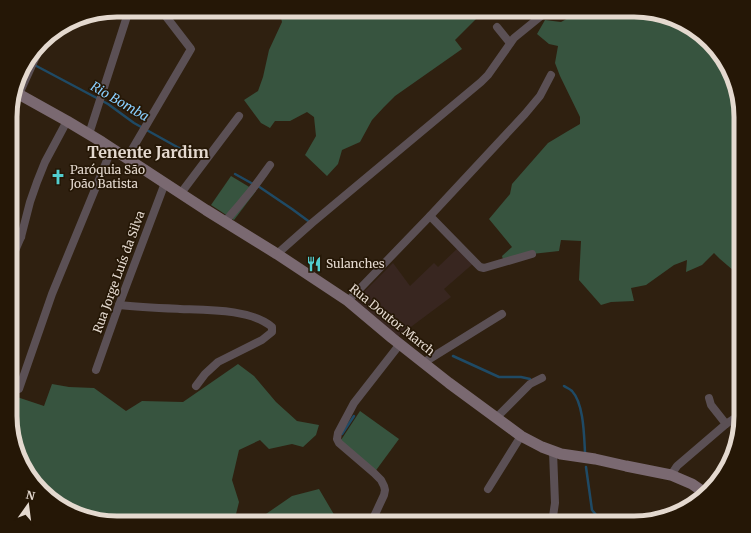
<svg xmlns="http://www.w3.org/2000/svg" width="751" height="533" font-family="Merriweather,serif">
<rect width="100%" height="100%" fill="#2f2010"/>
<polygon fill="#382620" points="460,246 475,262 444,289 451,297 396,338 354,302 393,263 410,286 434,263 438,267"/>
<g fill="#37543f">
<polygon points="279,10 485,10 455,40 462,49 395,96 384,107 372,120 360,142 342,150 338,164 327,176 305,155 316,136 314,117 307,112 290,121 275,121 270,128 261,123 244,100 258,91 263,77 269,50 282,22"/>
<polygon points="583,10 641,10 699,32 730,69 741,110 741,277 720,259 714,253 702,265 686,272 687,260 674,265 646,285 631,288 634,301 611,302 601,305 579,280 581,241 561,240 559,251 532,254 504,263 502,256 512,247 489,219 510,194 512,184 548,143 568,131 580,124 580,117 560,76 555,63 558,46 549,44 537,34 545,20 561,22"/>
<polygon points="231,176 256,191 234,220 211,205"/>
<polygon points="238,364 254,376 276,402 297,421 319,425 316,435 303,447 292,444 269,449 260,440 239,450 232,480 239,502 235,518 263,516 292,496 319,489 339,523 110,523 52,501 24,469 11,430 11,411 17,397 44,406 52,384 69,387 94,388 126,411 142,401 183,402"/>
<polygon points="360,411 399,439 374,473 339,443"/>
</g>
<g fill="none" stroke-linecap="round" stroke-linejoin="round">
<g stroke="#1f4a65" stroke-width="2.5">
<polyline points="27,61 108,104 134,123 179,148 205,156"/>
<polyline points="235,174 253,184"/>
<polyline points="258,186 292,209 311,223"/>
<polyline points="453,356 499,377 521,377 530,379"/>
<path d="M564,386C567,388 570,389 572,391C584,404 584,436 585,452"/>
<polyline points="342,434 354,416"/>
<polyline points="586,467 592,510 597,516 605,520 635,523"/>
</g>
<g stroke="#5b5055" stroke-width="8">
<polyline points="497,27 510,43"/>
<polyline points="19,94 38,52 36,49"/>
<polyline points="89,134 129,10"/>
<polyline points="127,158 191,49 161,10"/>
<polyline points="181,193 239,116"/>
<polyline points="430,216 475,262 480,267 484,268 532,254"/>
<path d="M225,222C231,214 239,206 245,198C254,188 262,176 270,165"/>
<polyline points="11,224 21,237"/>
<polyline points="277,254 312,223 481,82 488,75 514,38 546,12"/>
<polyline points="11,260 21,237 30,202 37,182 45,162 67,121"/>
<polyline points="348,301 430,216 525,114 540,96 551,75"/>
<path d="M119,305C139,307 160,308 180,309C207,310 251,309 272,327V332L262,340L218,362L205,374L196,386"/>
<polyline points="423,363 502,314"/>
<polyline points="96,370 119,305 165,183"/>
<polyline points="19,389 52,294 112,148"/>
<polyline points="709,398 711,405 726,424"/>
<polyline points="496,418 530,384 542,378"/>
<polyline points="671,475 677,466 726,424 741,414"/>
<polyline points="488,489 521,436"/>
<polyline points="371,523 384,495 385,490 384,486 381,480 374,473 339,443 337,439 338,433 354,403 400,344"/>
<polyline points="552,523 555,503 553,452"/>
</g>
<polyline stroke="#7a6971" stroke-width="11" points="15,92 67,121 102,142 206,210 277,254 348,301 392,338 449,383 521,436 542,447 561,454 595,459 626,466 671,475 692,484 705,493"/>
</g>
<defs>
<g id="church-bare" transform="scale(1.2)"><path d="M-1.2-6h2.4v3.5h3.3v2.4h-3.3V6h-2.4V-.1h-3.3v-2.4h3.3Z" fill="#52cdce" stroke="#251706" stroke-width="2.5" paint-order="stroke"/></g>
<g id="restaurant-bare" transform="scale(1.2)"><path d="M-5-6h1v4h1v-4h1v4h1v-4h1v5L-1.5 .5V6h-2V.5L-5-1ZM5-6V6H3V1.5H1.5Q1.5-4 5-6Z" fill="#52cdce" stroke="#251706" stroke-width="2.5" paint-order="stroke"/></g>
</defs>
<g fill-rule="evenodd">
<use href="#church-bare" x="58" y="177"/>
<use href="#restaurant-bare" x="314" y="264"/>
</g>
<g text-anchor="middle" stroke-width="3.5" stroke-linejoin="round" paint-order="stroke">
<g font-size="12" fill="#e4d9cf" stroke="#251706" text-anchor="start">
<text x="70" y="174">Paróquia São<tspan x="70" dy="14">João Batista</tspan></text>
<text x="326" y="268">Sulanches</text>
</g>
<g font-size="12" fill="#e4d9cf" stroke="#251706">
<text transform="translate(119 272) rotate(-70)" y="4">Rua Jorge Luís da Silva</text>
<text transform="translate(392 320) rotate(39)" y="4">Rua Doutor March</text>
</g>
<g font-size="13" font-style="italic" fill="#8acfff" stroke="#251706">
<text transform="translate(120 101) rotate(30)" y="5">Rio Bomba</text>
</g>
<g font-size="16" font-weight="bold" fill="#e4d9cf" stroke="#251706">
<text x="148" y="158">Tenente Jardim</text>
</g>
</g>
<path d="M0 0H751V533H0ZM117 17H634A100 100 0 0 1 734 117V416A100 100 0 0 1 634 516H117A100 100 0 0 1 17 416V117A100 100 0 0 1 117 17Z" fill="#251706" fill-rule="evenodd"/>
<path fill="none" stroke="#e4d9cf" stroke-width="5" d="M117 17H634A100 100 0 0 1 734 117V416A100 100 0 0 1 634 516H117A100 100 0 0 1 17 416V117A100 100 0 0 1 117 17Z"/>
<g transform="translate(28 505) rotate(14)" stroke="#251706" stroke-width="3" paint-order="stroke">
<path d="M0-3L7 15L0 10L-7 15Z" fill="#e4d9cf"/>
<text y="-6" font-size="11" font-weight="bold" text-anchor="middle" fill="#e4d9cf">N</text>
</g>
</svg>
